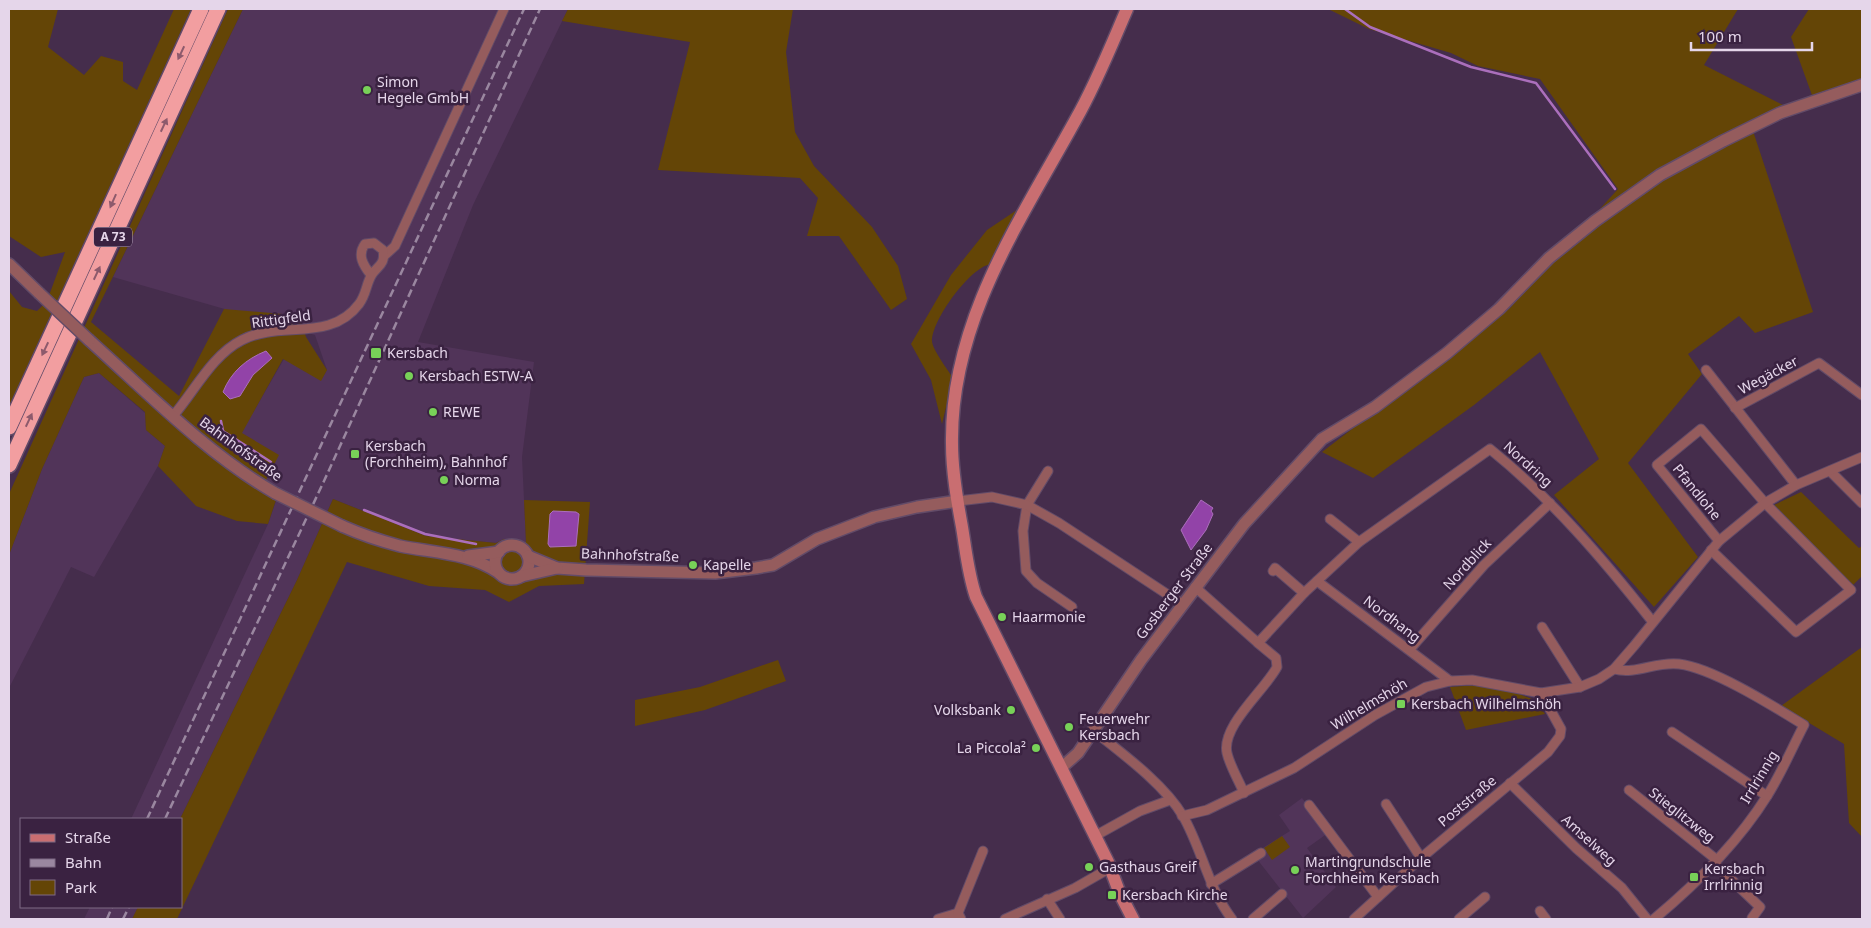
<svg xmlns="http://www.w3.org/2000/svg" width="1871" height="928" font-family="'Noto Sans',sans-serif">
<rect width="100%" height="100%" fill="#452d4c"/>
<g fill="#513459">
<polygon points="243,9 568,9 473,205 418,342 534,362 522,457 526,542 504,539 496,543 426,536 333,499 297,580 180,819 131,819 268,524 276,501 264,484 241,433 284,359 321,380 327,370 315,335 113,277"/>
<polygon points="99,373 145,413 146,430 165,446 158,466 94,577 71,567 9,688 9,555 42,469 84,377"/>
<polygon points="1302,798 1328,833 1307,848 1336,887 1303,918 1253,854 1290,831 1279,815"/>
<polygon points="90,907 138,907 132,919 84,919"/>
</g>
<g fill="#644506">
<polygon points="9,9 58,9 48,47 84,75 101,56 123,62 123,81 137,90 174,9 191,9 9,406 9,291 22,307 37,311 47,301 65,252 41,257 9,236"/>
<polygon points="228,9 243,9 91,322 179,396 224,309 294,315 300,318 306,337 327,370 321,381 283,359 242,433 279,455 264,484 276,500 268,524 237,521 196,506 158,466 165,446 146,430 145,412 99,373 84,377 42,469 9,555 9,494"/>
<polygon points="568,9 793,9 786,52 795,132 814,166 872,227 898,266 907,299 891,310 839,236 807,236 818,198 800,178 658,170 690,42 562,21"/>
<polygon points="1328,9 1738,9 1704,65 1791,109 1752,128 1813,312 1755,333 1739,316 1688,354 1702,374 1628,463 1698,557 1654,607 1554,495 1599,459 1540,352 1474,405 1373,478 1322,452 1510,308 1618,189 1540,79 1478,66 1451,53 1369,29"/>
<polygon points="1809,9 1862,9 1862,84 1813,98 1791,37"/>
<path d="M1020,208L991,264C970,267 932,320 932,341C932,349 948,370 953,378L942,424L931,380L911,344L951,275L987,230Z"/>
<polygon points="1801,492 1859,548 1862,546 1862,576 1853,585 1772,506"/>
<polygon points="333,499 426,536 496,543 504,539 526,542 524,500 590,502 584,584 539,586 509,602 485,590 429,586 347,562 177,919 132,919 138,907 181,907 180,819 297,580"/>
<polygon points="1862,647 1862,837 1849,823 1844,744 1781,706"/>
<polygon points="778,660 786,681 705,710 635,726 635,700 700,687"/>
<polygon points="1478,685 1511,691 1535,700 1545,714 1466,730 1450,687"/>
<polygon points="1282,836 1290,847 1272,860 1264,848"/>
</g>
<g fill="#9243a8" stroke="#ab6fbc">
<path d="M266,351L272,358L253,375L240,396L230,399L223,392C231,372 246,359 266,351Z"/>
<polygon points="1201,500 1213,508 1211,511 1213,514 1206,530 1191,550 1181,530"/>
<polygon points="553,511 576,512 579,514 576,546 550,547 548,544 550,514"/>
</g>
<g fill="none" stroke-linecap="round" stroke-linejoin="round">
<g stroke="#ab6fbc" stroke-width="2.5">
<polyline points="1345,9 1370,27 1471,67 1536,83 1615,189"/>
<polyline points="221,421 223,431 271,462"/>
<polyline points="364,510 425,534 476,544"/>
</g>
<g stroke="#624b68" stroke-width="11">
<g id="minor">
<polyline points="384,256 395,246 504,9"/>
<polyline points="1706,370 1796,485"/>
<polyline points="1735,408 1819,363 1862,395"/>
<path d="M173,416C194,392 212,355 242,340C280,320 330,343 359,304C366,295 366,285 371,276C376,266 386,266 383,250L374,243L365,244C357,255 363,265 371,275"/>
<polyline points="1048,471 1027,505 1023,531 1026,571 1037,583 1072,607"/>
<polyline points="1830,471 1862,503"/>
<polyline points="958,501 992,497 1027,505 1059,523 1182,604"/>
<polyline points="1330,519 1359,542"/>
<polyline points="1711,550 1796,632 1851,590 1765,503 1701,429 1657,465 1719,541"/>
<polyline points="1273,571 1275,568 1304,593"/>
<polyline points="1317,581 1450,681"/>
<path d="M1195,587L1258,643L1304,593L1359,542L1490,449C1552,499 1603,559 1652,621"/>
<polyline points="1542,627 1580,687"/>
<polyline points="1410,649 1484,565 1550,503"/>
<path d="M1614,669C1636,675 1656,661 1679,664C1713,668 1773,706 1804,725C1792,748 1781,774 1767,796C1737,844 1696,884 1654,919"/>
<path d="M1094,731C1123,754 1164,784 1183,816C1202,849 1208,888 1232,919"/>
<polyline points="1672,732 1767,796"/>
<polyline points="1510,783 1576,848 1622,888 1647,919"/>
<polyline points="1629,790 1717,860"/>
<path d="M1244,793C1239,781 1230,766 1227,753C1221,726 1265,690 1277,667L1276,658L1258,643"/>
<polyline points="1386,804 1421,858"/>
<polyline points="1309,805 1378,897"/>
<polyline points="1182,816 1207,810 1294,768 1375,715 1426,687 1450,681 1472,680 1541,693 1580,687 1599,679 1614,669 1634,646 1719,541 1765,503 1796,485 1862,457"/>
<polyline points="1095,836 1140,811 1170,800"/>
<polyline points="1715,864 1760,907 1752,918"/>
<polyline points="1211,884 1261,853"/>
<polyline points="1047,899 1060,919"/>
<polyline points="1540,911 1546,919"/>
<polyline points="938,919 958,913"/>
<polyline points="961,919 958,913 983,851"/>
<polyline points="1005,919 1075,888 1110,868"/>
<polyline points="1253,919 1282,894"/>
<polyline points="1354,919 1421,858 1548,752 1560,736 1561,729 1541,693"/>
<polyline points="1459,919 1485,897"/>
</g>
</g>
<g stroke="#624b68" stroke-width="14">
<g id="tertiary">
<polyline points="9,264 39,293"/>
<path d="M89,340C148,393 206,453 275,493"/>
<path d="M342,526C360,534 381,541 400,546C435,553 470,553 499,573"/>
<circle cx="512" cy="562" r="17"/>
<polyline points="468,556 499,552"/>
<polyline points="528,556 557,568 586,570 715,573 756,568 773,565 817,539 874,517 917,507 958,501"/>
<polyline points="522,576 557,568"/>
<polyline points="1061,768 1078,753 1141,660 1244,524 1322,439 1375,407 1447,353 1499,309 1549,258 1595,221 1660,175 1723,141 1780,113 1862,85"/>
</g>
</g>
<g stroke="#624b68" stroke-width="15">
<path id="secondary" d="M1127,9C1111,46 1096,84 1076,119C1020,221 950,322 952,444C952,472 957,500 962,527C966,551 968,574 976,597L1108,862L1120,894L1133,919"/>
</g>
<g stroke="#624b68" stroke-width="18">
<g id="motorway">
<polyline points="9,427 201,9"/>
<polyline points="9,465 218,9"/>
</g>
</g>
<use href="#minor" stroke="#955c5d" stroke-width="9"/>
<use href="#tertiary" stroke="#955c5d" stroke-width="11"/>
<use href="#secondary" stroke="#c96e71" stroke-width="12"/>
<use href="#motorway" stroke="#f29ea0" stroke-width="15"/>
<g stroke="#9a87a0" stroke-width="2.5" stroke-dasharray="8 4" stroke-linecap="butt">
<polyline points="147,819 524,9"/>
<polyline points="165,819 324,481 540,9"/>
<polyline points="107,919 112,907"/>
<polyline points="123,919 129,907"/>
</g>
<g stroke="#624b68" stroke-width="14" stroke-linecap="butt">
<g id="tertiary-bridge">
<polyline points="39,293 89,340"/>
<polyline points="275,493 342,526"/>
</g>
</g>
<use href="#tertiary-bridge" stroke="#955c5d" stroke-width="11"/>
</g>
<defs><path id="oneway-solid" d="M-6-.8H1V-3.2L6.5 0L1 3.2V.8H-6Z" transform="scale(1.25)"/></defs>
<g fill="#8d5a6c">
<use href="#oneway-solid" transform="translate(181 53) rotate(115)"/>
<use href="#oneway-solid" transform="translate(164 125) rotate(-65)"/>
<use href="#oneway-solid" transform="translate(113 201) rotate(114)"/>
<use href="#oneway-solid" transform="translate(97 273) rotate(-65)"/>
<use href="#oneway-solid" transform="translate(45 349) rotate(115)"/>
<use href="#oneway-solid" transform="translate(29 420) rotate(-65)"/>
</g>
<g fill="#78d158" stroke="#3a2241" stroke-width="2">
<circle cx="367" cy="90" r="5"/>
<rect x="370" y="347" width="12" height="12" rx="2.5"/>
<circle cx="409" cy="376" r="5"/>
<circle cx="433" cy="412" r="5"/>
<rect x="350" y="449" width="10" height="10" rx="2.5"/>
<circle cx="444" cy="480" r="5"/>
<circle cx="693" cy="565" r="5"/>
<circle cx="1002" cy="617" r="5"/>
<rect x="1396" y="699" width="10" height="10" rx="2.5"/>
<circle cx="1011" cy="710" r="5"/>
<circle cx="1069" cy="727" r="5"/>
<circle cx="1036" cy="748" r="5"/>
<circle cx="1089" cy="867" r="5"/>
<circle cx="1295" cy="870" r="5"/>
<rect x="1689" y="872" width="10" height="10" rx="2.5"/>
<rect x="1107" y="890" width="10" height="10" rx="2.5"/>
</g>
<g text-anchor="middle" stroke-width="5" stroke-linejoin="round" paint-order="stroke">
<rect fill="#3a2241" stroke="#b2a0b7" stroke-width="1" x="94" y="227.5" width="38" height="19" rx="4"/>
<g font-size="12" font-weight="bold" fill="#e5d6ea">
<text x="113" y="241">A 73</text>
</g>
<g font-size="14" fill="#e5d6ea" stroke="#3a2241" text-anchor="start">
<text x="377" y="87">Simon<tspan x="377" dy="16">Hegele GmbH</tspan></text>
<text x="387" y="358">Kersbach</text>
<text x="419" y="381">Kersbach ESTW-A</text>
<text x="443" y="417">REWE</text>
<text x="365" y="451">Kersbach<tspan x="365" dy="16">(Forchheim), Bahnhof</tspan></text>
<text x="454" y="485">Norma</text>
<text x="703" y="570">Kapelle</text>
<text x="1012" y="622">Haarmonie</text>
<text x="1411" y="709">Kersbach Wilhelmshöh</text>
<text x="1001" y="715" text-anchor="end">Volksbank</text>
<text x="1079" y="724">Feuerwehr<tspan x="1079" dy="16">Kersbach</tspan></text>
<text x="1026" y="753" text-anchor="end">La Piccola²</text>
<text x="1305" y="867">Martingrundschule<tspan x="1305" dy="16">Forchheim Kersbach</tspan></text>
<text x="1099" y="872">Gasthaus Greif</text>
<text x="1704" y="874">Kersbach<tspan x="1704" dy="16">Irrlrinnig</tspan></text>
<text x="1122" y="900">Kersbach Kirche</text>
</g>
<g font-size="14" fill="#e5d6ea" stroke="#3a2241">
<text transform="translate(281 319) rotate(-8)" y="5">Rittigfeld</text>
<text transform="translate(1768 375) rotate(-28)" y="5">Wegäcker</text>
<text transform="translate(241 449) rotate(36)" y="5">Bahnhofstraße</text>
<text transform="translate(1528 464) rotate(42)" y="5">Nordring</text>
<text transform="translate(1697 492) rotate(51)" y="5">Pfandlohe</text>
<text transform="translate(630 555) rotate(2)" y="5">Bahnhofstraße</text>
<text transform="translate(1467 564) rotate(-48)" y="5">Nordblick</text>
<text transform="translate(1174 591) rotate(-53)" y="5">Gosberger Straße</text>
<text transform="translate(1392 619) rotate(37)" y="5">Nordhang</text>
<text transform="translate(1369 704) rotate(-31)" y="5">Wilhelmshöh</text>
<text transform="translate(1759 777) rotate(-59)" y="5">Irrlrinnig</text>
<text transform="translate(1467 801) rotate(-40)" y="5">Poststraße</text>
<text transform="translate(1682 815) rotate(38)" y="5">Stieglitzweg</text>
<text transform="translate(1589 840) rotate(42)" y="5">Amselweg</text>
</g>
</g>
<rect width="1871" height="928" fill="none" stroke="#e5d6ea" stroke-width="20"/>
<rect x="20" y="818" width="162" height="90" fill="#3a2241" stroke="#7e6a85"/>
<rect x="30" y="834" width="25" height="8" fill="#c96e71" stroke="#7e6a85"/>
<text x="65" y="843" font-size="15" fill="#e5d6ea">Straße</text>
<rect x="30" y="859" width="25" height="8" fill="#9a87a0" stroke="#7e6a85"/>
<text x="65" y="868" font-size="15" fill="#e5d6ea">Bahn</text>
<rect x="30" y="880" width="25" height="15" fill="#644506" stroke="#7e6a85"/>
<text x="65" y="893" font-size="15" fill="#e5d6ea">Park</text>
<path d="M1691 42v8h121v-8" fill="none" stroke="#e5d6ea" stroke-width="2.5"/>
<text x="1698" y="42" font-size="15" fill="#e5d6ea" stroke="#3a2241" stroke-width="4" paint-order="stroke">100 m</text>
</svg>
